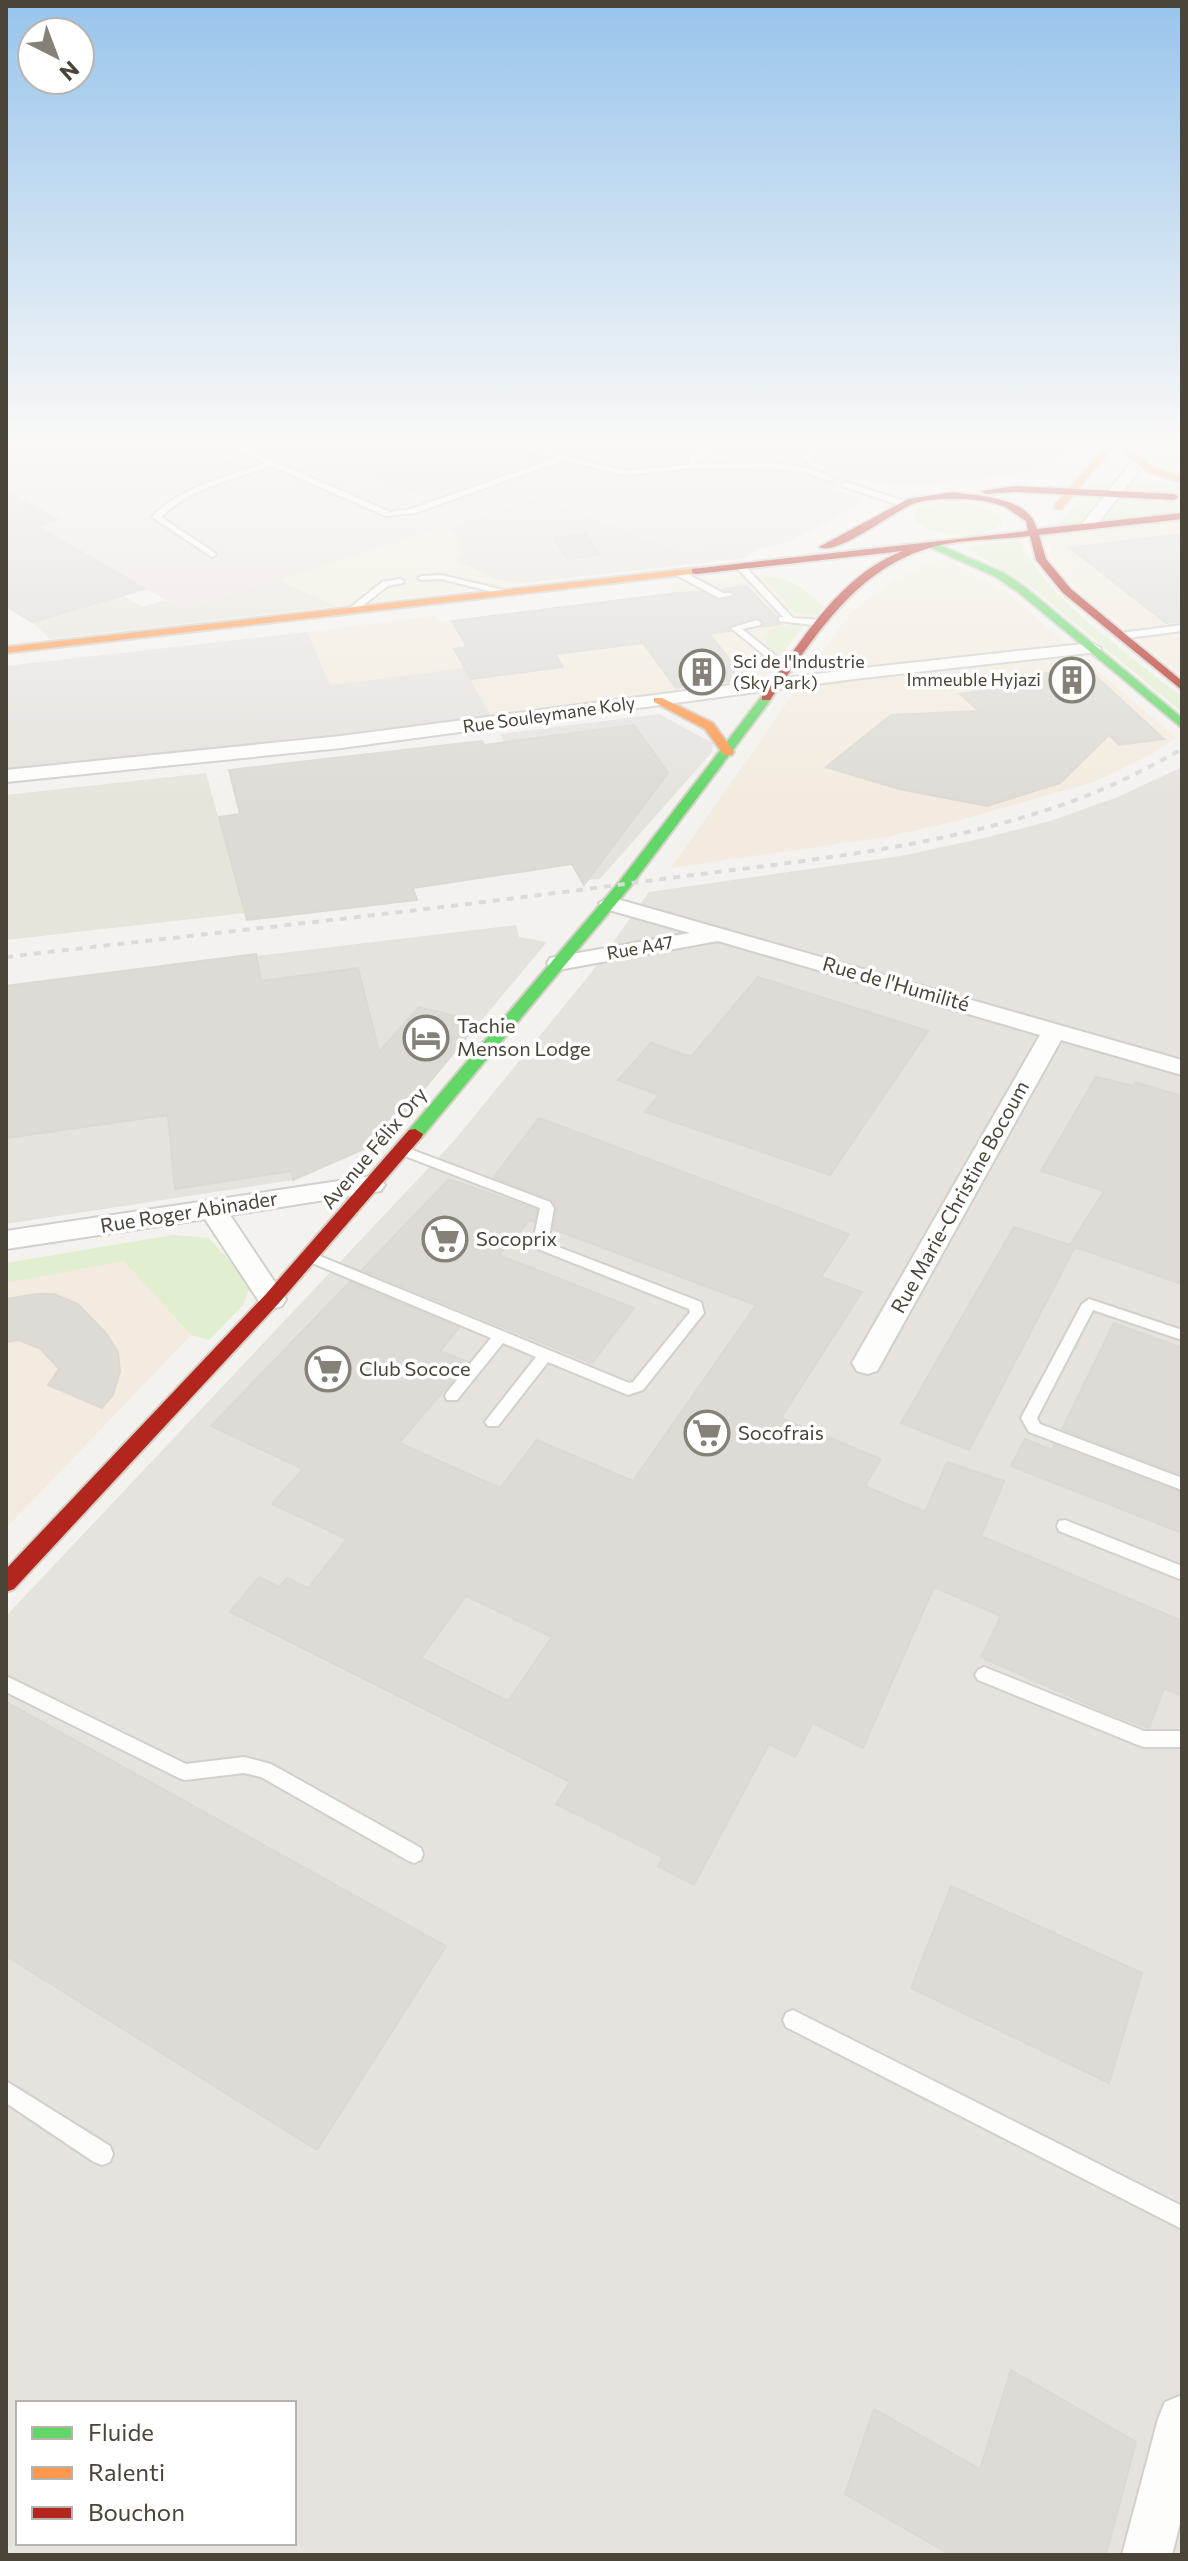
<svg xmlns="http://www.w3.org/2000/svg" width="1188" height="2561" font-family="Commissioner,sans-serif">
<rect width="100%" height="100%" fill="#f4f2ee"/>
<g fill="#e7e4dc">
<polygon points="540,497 677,551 757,549 745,558 524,583 498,580 456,561 442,529"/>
<polygon points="277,580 337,606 50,639 32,622 122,595 142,607 165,600 183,610"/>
<polygon points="206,773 245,913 6,940 6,795"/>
</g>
<g fill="#f3ebdf">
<polygon points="1138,446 1182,446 1182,474 1143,459"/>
<polygon points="1182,520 1182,675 1078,591 1052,559 1046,535"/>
<polygon points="442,529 453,532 464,552 457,561 498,580 524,583 337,606 277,580"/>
<polygon points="945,559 1004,590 1176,738 1150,755 1094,782 961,820 886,837 671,868 848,616 877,591 905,574"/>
<polygon points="739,576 779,577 802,587 817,614 804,624 769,674 751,683 492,718 464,668 330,685 307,632 435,616 439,622 676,593 669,584"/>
<polygon points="124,1260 191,1335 6,1528 6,1283"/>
</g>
<g fill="#e6e2de" fill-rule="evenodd">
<polygon points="307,632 330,685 464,668 492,718 328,738 6,769 6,666"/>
<path d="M1182,767V2555H6V1616L453,1142L591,973L649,892L901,856L984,838L1050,821L1118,797ZM18,2403H294V2543H18Z"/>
<polygon points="516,925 519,937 547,942 380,1142 293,1180 6,1224 6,986"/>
</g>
<polygon fill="#eee3df" points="6,446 1072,446 1054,464 1020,474 913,486 880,483 862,478 834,488 859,498 861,504 789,542 757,549 677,551 540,497 183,610 37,526 57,520 6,500"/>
<g fill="#e1eecf">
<polygon points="1124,481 1182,485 1182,512 1058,525 1093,482"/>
<path d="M942,502L969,503L1000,514L1002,524C981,540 929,540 913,517L920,507Z"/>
<path d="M1020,540C1040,594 1135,659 1182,697V712L1029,585L964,547Z"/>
<path d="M763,577C790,576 805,589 824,607L817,614L795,613Z"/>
<polygon points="805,624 781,654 773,653 763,636 773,628"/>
<polygon points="173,1235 209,1238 251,1285 243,1305 209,1340 191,1335 124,1261 6,1283 6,1263"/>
</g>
<polygon fill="#e6e3df" points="659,714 713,743 712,752 600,879 587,880 500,734"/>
<g fill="#dedbd6" stroke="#dcd9d4" stroke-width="2" fill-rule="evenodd">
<polygon points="310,446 507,446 509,449 546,458 425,496"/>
<polygon points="197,448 237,465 202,475 163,457"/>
<polygon points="6,491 58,520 37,526 145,589 32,622 6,606"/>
<polygon points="586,534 600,555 568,559 554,538"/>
<polygon points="1182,534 1182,621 1166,623 1070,548"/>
<polygon points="747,586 776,617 777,623 782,624 762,627 764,622 756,617 730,625 730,631 709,634 746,679 676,688 643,643 555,654 563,667 471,679 454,649 467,647 452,621 677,593 701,592 720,601 737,597 735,592 722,589"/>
<polygon points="1087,668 1164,739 1119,745 1109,735 1060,783 987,806 899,789 826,767 891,715 979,711 960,694 1046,682 1038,674"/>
<polygon points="634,725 668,773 584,885 572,864 413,888 417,900 247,920 219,817 240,814 229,770 482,741 484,745"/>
<polygon points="256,954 261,981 358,968 379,1052 419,1007 479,1022 380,1142 293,1180 292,1171 175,1189 168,1115 6,1138 6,986"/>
<polygon points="758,977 928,1031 830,1175 645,1112 659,1095 618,1080 651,1043 691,1057"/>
<polygon points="1096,1077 1134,1086 1135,1082 1182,1096 1182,1284 1075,1247 969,1450 901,1423 1014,1227 1070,1245 1104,1191 1041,1171"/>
<path d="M539,1118L849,1234L821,1277L862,1292L781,1418L881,1459L865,1486L925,1512L947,1462L1004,1481L981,1536L1182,1621V1696L1164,1688L1149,1728L1108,1713L981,1657L1001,1616L934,1587L863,1748L813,1723L795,1757L769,1744L694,1885L658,1866L663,1857L556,1804L570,1782L230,1612L259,1577L279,1587L287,1578L308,1588L347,1539L272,1504L303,1469L211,1426L350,1282L459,1328L440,1351L468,1362L399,1443L500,1488L537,1440L633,1481L756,1305L553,1229L557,1208L552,1200L494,1177ZM466,1596L552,1637L508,1701L421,1658Z"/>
<polygon points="449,1179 537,1210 534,1222 530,1220 499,1255 634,1308 592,1363 362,1270"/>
<polygon points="36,1294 54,1294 78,1304 106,1333 118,1352 120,1372 113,1395 102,1408 48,1385 59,1369 41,1349 19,1340 6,1342 6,1299"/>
<polygon points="1114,1323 1182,1348 1182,1475 1062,1429"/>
<polygon points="1025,1439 1052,1450 1054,1445 1182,1493 1182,1533 1011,1466"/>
<polygon points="6,1702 446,1946 317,2150 6,1956"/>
<polygon points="951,1886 1142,1973 1109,2083 911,1988"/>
<polygon points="1011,2370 1136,2442 1106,2555 951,2555 845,2494 874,2409 980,2469"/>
</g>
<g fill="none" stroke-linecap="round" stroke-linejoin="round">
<g stroke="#d2d0cb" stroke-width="4">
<g id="lane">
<path d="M230,446H238L390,512L411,509L556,458L510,446H520L626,471L691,464L689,458L717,447L719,450L695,460L698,464C741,464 796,457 834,479L830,481L807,473L777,469L696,468L626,475L564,460L415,513L386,516L272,466C235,479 190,488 161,517L215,553L216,555L212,557L152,517C181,486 228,477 266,463Z"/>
<path d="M809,446H815L809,456L811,460L825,468V470C817,471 806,464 803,456Z"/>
<polygon points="921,446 930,446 937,449 934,451"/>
<polygon points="1164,446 1171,446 1182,455 1182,461"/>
<polygon points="845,482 908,502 909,504 902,506 842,486"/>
<polygon points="737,564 743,564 793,618 821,620 825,623 821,626 779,621 779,617 783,617 737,568"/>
<polygon points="676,571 682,571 723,593 730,593 734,595 719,598 676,575"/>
<polygon points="441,575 508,591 509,593 505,595 441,579 422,580 418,578 422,576"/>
<polygon points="400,579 404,581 403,583 388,586 353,613 346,611 382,582"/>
<polygon points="757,620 761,623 760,625 742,629 791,668 791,672 785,672 731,628"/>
<polygon points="1182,625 1182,631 1120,639 1116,636 1120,633"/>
<polygon points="402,1146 550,1202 554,1208 548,1243 701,1302 704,1313 643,1390 628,1395 548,1362 498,1426 488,1426 485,1422 488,1418 536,1357 503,1343 457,1400 447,1400 445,1396 447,1392 491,1338 305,1260 303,1257 305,1254 315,1254 629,1383 633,1382 690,1312 689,1309 538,1249 533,1241 540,1208 397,1153 396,1150 397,1147"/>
<polygon points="1089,1299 1182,1330 1182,1340 1093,1310 1037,1418 1040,1424 1182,1478 1182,1490 1029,1432 1021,1418 1082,1304"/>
<polygon points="1065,1520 1182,1566 1182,1580 1059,1531 1057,1526 1059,1521"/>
<polygon points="984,1667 1144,1731 1182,1731 1182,1747 1144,1747 1138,1745 978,1680 975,1675 978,1670"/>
<polygon points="6,1676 186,1764 244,1757 271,1764 421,1848 423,1854 421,1860 414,1863 407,1860 261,1777 244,1773 185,1780 179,1778 6,1692"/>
<polygon points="793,2010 1182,2206 1182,2229 786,2027 783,2020 786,2013"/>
<polygon points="6,2081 110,2146 113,2154 110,2162 102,2165 94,2162 6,2103"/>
</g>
</g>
<g stroke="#d2d0cb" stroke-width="4">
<g id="street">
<polygon points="1138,459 1145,463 1093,529 1083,529 1083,523 1133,460"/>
<polygon points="1092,643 1101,648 1098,652 854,679 341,748 6,782 6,770 341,736 854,669"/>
<polygon points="610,897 1182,1060 1182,1075 1061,1040 877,1371 867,1374 857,1371 852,1363 1040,1035 718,941 558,970 550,968 547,963 550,958 690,933 602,908 599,903"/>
<polygon points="372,1176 381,1179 385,1185 381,1191 230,1215 286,1299 282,1306 272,1309 262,1306 205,1219 6,1249 6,1231"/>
<polygon points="1182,2395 1182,2515 1172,2555 1122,2555 1158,2419 1165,2402"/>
</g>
</g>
<g stroke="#d3cfc5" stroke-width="4">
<g id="fast">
<polygon points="927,542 933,542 1004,573 1026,588 1182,718 1182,728 1018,592 996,577 927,546"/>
<polygon points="762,696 772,698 630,887 421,1138 409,1138 407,1134 409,1130 620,881"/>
</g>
</g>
<g stroke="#d3cfc5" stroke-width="4">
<g id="slow">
<polygon points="1106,446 1114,446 1061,509 1055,509 1055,505"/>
<polygon points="1115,446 1124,446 1154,468 1182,477 1182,483 1148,472"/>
<polygon points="696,568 700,569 700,573 6,653 6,647"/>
<polygon points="654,698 662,698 713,723 734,752 732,755 724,755 705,729 654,702"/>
</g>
</g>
<g stroke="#d3cfc5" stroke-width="4">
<g id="jam">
<polygon points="1016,486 1174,494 1179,497 1174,500 1016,492 986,494 981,491"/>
<path d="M953,492C981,497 1028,496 1037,529L1182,513V519L1039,535L1046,559L1071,589L1182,681V690L1063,593L1036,560L1030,536C998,540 955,539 926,549C852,572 812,642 770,700H762V696C801,642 839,575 903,551L696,574L692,573V569L1028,531L1026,521C1019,517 1012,511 1005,507C985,497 933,496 913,504C894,511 836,557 819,547L908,499Z"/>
<polygon points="415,1129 423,1134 421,1138 278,1304 14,1589 6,1592 6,1569 266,1294 409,1130"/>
</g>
</g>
<use href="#lane" fill="#fdfdfc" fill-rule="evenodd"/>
<use href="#street" fill="#fdfdfc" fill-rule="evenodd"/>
<use href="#fast" fill="#63d668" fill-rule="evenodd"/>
<use href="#slow" fill="#ff974d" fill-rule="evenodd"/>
<use href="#jam" fill="#b3261e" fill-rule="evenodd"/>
<path stroke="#dbdbda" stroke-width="4" stroke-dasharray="7 7" stroke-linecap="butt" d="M6,957C220,932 434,910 647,881C789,862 938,850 1073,801C1111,787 1147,769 1182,749"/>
</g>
<linearGradient id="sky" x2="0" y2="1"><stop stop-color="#98c4ec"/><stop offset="0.55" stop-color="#faf9f7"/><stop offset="1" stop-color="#faf9f7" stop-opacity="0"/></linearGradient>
<rect width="1188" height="804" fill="url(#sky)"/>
<defs>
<g id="building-ring" transform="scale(2.3)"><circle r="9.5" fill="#fff" stroke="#868178" stroke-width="1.5"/><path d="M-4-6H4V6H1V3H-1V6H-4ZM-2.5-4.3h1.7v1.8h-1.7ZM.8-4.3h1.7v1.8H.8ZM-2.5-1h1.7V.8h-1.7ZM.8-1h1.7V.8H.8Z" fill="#868178"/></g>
<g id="hotel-ring" transform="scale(2.3)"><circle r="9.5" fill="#fff" stroke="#868178" stroke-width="1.5"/><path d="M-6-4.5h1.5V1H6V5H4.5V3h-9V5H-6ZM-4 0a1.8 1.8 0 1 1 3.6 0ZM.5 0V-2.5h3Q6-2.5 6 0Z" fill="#868178"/></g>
<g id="supermarket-ring" transform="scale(2.3)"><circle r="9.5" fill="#fff" stroke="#868178" stroke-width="1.5"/><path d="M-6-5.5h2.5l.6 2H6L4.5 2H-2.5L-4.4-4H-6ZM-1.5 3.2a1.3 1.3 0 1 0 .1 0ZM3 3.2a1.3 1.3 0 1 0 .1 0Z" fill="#868178"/></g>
</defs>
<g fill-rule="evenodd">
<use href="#building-ring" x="702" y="672"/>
<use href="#building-ring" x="1072" y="680"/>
<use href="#hotel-ring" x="426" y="1038"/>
<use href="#supermarket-ring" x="445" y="1239"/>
<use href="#supermarket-ring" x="328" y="1369"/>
<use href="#supermarket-ring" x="707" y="1433"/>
</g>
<g text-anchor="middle" stroke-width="7" stroke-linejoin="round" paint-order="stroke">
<g font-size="18" fill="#4b4439" stroke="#fff" text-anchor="start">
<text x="733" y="668">Sci de l'Industrie<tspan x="733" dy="21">(Sky Park)</tspan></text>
<text x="1041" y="686" text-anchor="end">Immeuble Hyjazi</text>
</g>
<g font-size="18" fill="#4b4439" stroke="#fff">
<text transform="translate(549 715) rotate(-8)" y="6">Rue Souleymane Koly</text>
<text transform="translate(640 948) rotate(-10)" y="6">Rue A47</text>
</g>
<g font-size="20" fill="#4b4439" stroke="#fff">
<text transform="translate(896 984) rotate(16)" y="7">Rue de l'Humilité</text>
<text transform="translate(374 1148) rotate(-50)" y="7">Avenue Félix Ory</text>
<text transform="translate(960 1197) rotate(-61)" y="7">Rue Marie-Christine Bocoum</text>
<text transform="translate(189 1212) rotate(-9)" y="7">Rue Roger Abinader</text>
</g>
<g font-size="20" fill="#4b4439" stroke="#fff" text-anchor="start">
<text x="457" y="1033">Tachie<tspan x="457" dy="23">Menson Lodge</tspan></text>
<text x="476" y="1246">Socoprix</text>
<text x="359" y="1376">Club Sococe</text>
<text x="738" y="1440">Socofrais</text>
</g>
</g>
<rect width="1188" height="2561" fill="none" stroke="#4b4439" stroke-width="16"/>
<rect x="16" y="2401" width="280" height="144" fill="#ffffff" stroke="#b7b4b0" stroke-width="2"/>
<rect x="32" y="2427" width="40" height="12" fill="#63d668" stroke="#b7b4b0" stroke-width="2"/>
<text x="88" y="2441" font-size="24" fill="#4b4439">Fluide</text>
<rect x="32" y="2467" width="40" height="12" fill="#ff974d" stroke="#b7b4b0" stroke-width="2"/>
<text x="88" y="2481" font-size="24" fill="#4b4439">Ralenti</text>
<rect x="32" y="2507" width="40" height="12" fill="#b3261e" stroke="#b7b4b0" stroke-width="2"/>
<text x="88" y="2521" font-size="24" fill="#4b4439">Bouchon</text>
<g transform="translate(56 56) rotate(138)"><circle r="38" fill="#ffffff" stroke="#b7b4b0" stroke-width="2"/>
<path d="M0-6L14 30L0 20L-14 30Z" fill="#868178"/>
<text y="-12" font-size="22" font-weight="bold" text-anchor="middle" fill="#4b4439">N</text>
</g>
</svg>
